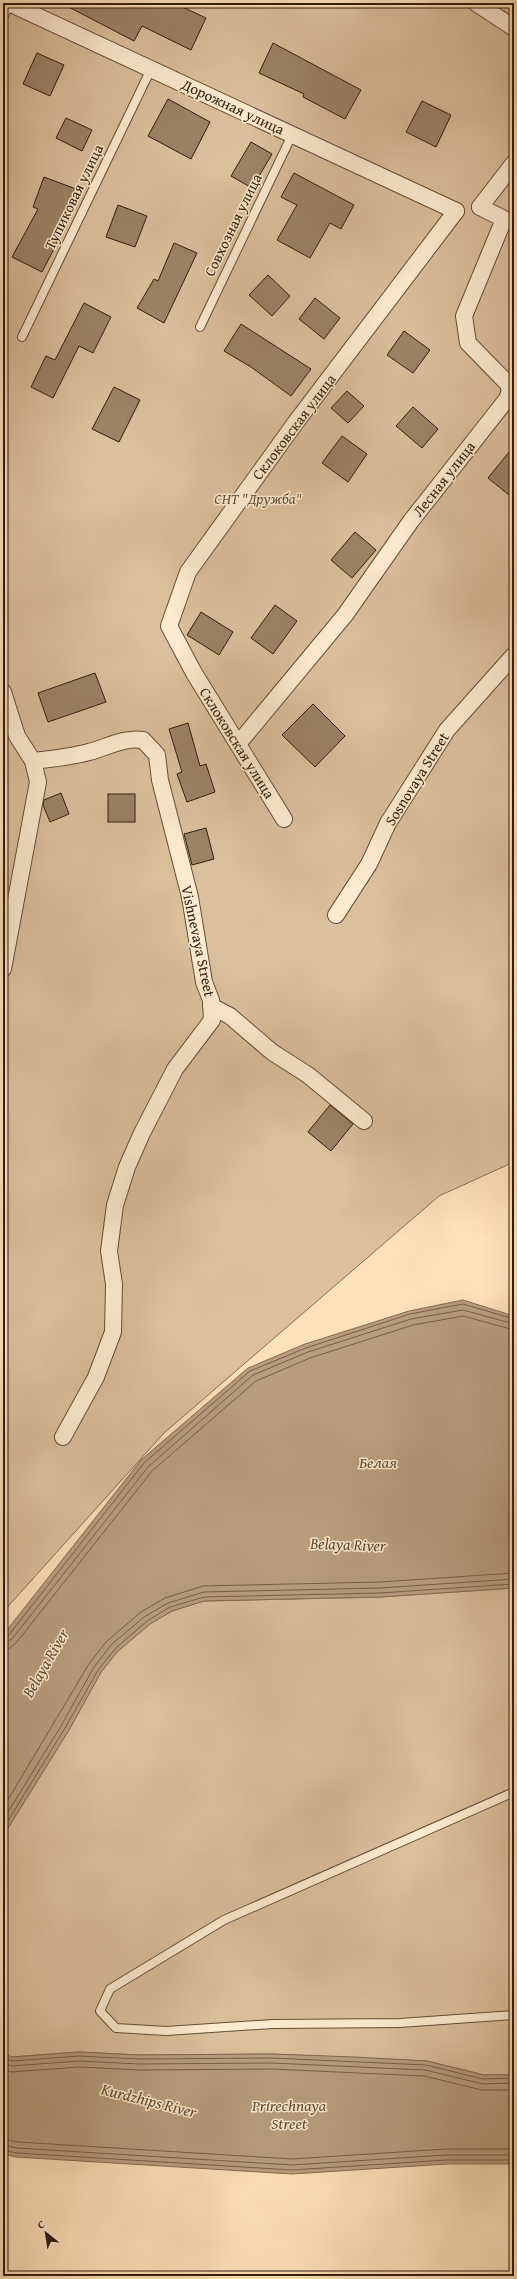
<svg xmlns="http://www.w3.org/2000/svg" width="517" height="2279" font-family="'Gentium Book Plus',serif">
<rect width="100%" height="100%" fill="#fee1b9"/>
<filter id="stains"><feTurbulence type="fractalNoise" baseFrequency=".005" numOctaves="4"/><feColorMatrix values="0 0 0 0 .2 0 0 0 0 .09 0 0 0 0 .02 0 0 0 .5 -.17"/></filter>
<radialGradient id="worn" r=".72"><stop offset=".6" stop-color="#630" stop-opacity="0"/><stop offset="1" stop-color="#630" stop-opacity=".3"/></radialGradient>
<g fill="#dbc09c" stroke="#856e54">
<polygon points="3,3 514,3 514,1162 439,1196 164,1433 3,1612"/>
<polygon points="514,1588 514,2075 484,2075 427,2061 272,2054 139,2055 79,2052 12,2057 3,2054 3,1836 69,1730 101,1672 118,1651 150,1624 172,1611 204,1601 380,1597"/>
</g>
<g fill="#b89e7e" stroke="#816a50">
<polygon points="463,1300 514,1316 514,1588 380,1597 204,1601 172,1611 150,1624 118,1651 101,1672 69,1730 3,1836 3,1635 141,1460 248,1368 305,1344 409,1311"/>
<polygon points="79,2052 139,2055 272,2054 355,2057 427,2061 484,2075 514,2075 514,2164 447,2164 292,2174 16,2157 3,2154 3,2054 12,2057"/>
</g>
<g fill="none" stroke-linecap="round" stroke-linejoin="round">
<g stroke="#745e45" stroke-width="1">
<polyline points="3,1638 8,1636 144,1463 250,1371 306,1348 410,1314 463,1304 514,1319"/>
<polyline points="3,1643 12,1639 148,1467 253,1375 308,1352 411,1319 463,1310 514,1324"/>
<polyline points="3,1649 10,1648 16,1643 152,1471 256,1381 310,1358 413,1325 463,1316 514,1330"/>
<polyline points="3,1808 89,1664 106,1642 141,1612 165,1598 203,1586 380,1582 514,1573"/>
<polyline points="3,1820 61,1726 94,1667 112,1644 144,1617 168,1603 204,1592 380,1588 514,1579"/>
<polyline points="3,1829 65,1728 98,1670 116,1648 147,1621 170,1607 204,1597 380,1593 514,1584"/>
<polyline points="3,2058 12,2061 79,2056 139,2059 272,2058 426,2065 483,2079 514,2078"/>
<polyline points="3,2063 12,2066 79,2061 139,2064 272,2063 425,2070 483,2084 514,2083"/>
<polyline points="3,2070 12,2072 79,2067 139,2070 272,2069 424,2076 482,2090 514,2090"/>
<polyline points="3,2139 18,2142 292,2159 446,2149 514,2149"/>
<polyline points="3,2145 17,2148 292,2165 446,2155 514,2155"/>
<polyline points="3,2150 17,2153 292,2170 446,2160 514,2160"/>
</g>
</g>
<g fill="#9b8366" stroke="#2f1d0c">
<polygon points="61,3 174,3 206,18 191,50 142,26 134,41"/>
<polygon points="273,43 361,90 345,119 303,97 304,94 259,73"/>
<polygon points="37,53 64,65 50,96 23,84"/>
<polygon points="168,99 210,122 191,159 148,136"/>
<polygon points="422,101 451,115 436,147 406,132"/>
<polygon points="66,118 92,130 82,151 56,138"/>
<polygon points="251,142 272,154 252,188 231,176"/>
<polygon points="294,173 354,205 341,229 330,223 310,258 277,240 297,205 281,197"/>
<polygon points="44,177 76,189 55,247 42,272 12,257 38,209 33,207"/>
<polygon points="118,205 147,216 135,247 106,237"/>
<polygon points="174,243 197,253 164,323 137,308 154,279 158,281"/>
<polygon points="268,275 290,296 272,316 249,295"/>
<polygon points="315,298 340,318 324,339 299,319"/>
<polygon points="84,303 111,317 93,353 79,346 53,398 31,387 46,356 55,360"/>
<polygon points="241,324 311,369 291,396 251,367 224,351"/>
<polygon points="404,331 430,350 413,373 387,355"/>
<polygon points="114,387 140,400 119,442 92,429"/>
<polygon points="347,391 364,406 348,423 331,408"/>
<polygon points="413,407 438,429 422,448 396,426"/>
<polygon points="342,436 367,454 348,482 322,463"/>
<polygon points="514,446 514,499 488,478"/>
<polygon points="355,532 376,550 352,578 331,560"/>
<polygon points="275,605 297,621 273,654 251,638"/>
<polygon points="201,612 233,632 219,655 187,635"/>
<polygon points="95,673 106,702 48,722 38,693"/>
<polygon points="313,704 345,736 315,767 282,735"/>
<polygon points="188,723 200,766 206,764 215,792 187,802 177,774 182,772 169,729"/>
<polygon points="61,793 69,814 50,822 43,805 44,800"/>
<rect x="108" y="794" width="27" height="28"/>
<polygon points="206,828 214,859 192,865 184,834"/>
<polygon points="330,1105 353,1124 331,1151 308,1132"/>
</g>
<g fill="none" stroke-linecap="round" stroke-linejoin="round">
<g stroke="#634e37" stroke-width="10">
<g id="lane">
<polyline points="3,18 10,3"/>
<polyline points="200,327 292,135"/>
<polyline points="22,337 151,69"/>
<polyline points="514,1792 224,1920 110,1989 100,2011 116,2028 166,2031 273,2024 400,2023 514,2015"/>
</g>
</g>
<g stroke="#634e37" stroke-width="18">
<g id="street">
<polyline points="9,3 456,211"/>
<polyline points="476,3 514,28"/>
<polyline points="480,207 514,163"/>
<polyline points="3,692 17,736 33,761 38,782 3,969"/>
<polyline points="238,744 345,615 411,521 507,399 510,391 508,384 468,343 464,316 504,219 480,207"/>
<path d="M33,761C52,759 71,757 89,752C108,747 124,737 143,740L157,755L160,780L190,897L204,982L211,1000L212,1020L175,1069L142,1133L127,1167L115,1205L109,1251L114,1284L113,1332L96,1377L63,1437"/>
<polyline points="284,819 194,673 169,626 188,572 296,422 456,211"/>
<polyline points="336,915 369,864 388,823 447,730 514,655"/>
<polyline points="211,1006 230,1016 272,1052 308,1075 364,1121"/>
</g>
</g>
<use href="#lane" stroke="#feecd2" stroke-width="8"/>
<use href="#street" stroke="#feecd2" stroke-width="16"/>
</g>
<g text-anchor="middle" stroke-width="3" stroke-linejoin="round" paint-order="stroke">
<g font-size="15" fill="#2f1d0c" stroke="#feecd2">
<text transform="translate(233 107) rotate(25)" y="5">Дорожная улица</text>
<text transform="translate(74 197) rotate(-64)" y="5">Тупиковая улица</text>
<text transform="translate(233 225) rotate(-64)" y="5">Совхозная улица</text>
<text transform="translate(294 427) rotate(-53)" y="5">Склоковская улица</text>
<text transform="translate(444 479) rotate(-52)" y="5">Лесная улица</text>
<text transform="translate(237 743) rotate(58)" y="5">Склоковская улица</text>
<text transform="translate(417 779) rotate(-58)" y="5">Sosnovaya Street</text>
<text transform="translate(198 941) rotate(78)" y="5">Vishnevaya Street</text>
</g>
<g font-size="15" font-style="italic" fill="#634e37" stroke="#feecd2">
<text x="258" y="504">СНТ "Дружба"</text>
</g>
<g font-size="16" font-style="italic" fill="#5f4a34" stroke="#feecd2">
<text x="378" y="1468">Белая</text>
<text transform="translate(348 1544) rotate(2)" y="6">Belaya River</text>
<text transform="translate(45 1663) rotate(-60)" y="6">Belaya River</text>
<text transform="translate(149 2100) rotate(14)" y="6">Kurdzhips River</text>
<text x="289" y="2111">Prirechnaya<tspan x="289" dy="18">Street</tspan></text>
</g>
</g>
<rect width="517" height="2279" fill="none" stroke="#fee1b9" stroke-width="16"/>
<rect x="4" y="4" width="509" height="2271" fill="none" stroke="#2f1d0c" stroke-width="2"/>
<rect x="8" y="8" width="501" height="2263" fill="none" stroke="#2f1d0c"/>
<g transform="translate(46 2233) rotate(330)" stroke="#feecd2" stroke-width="3" paint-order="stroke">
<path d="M0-3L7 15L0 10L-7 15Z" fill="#2f1d0c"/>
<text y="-6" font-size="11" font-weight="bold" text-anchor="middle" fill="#2f1d0c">С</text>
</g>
<rect width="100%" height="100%" filter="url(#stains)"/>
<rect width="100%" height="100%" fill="url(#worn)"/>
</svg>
